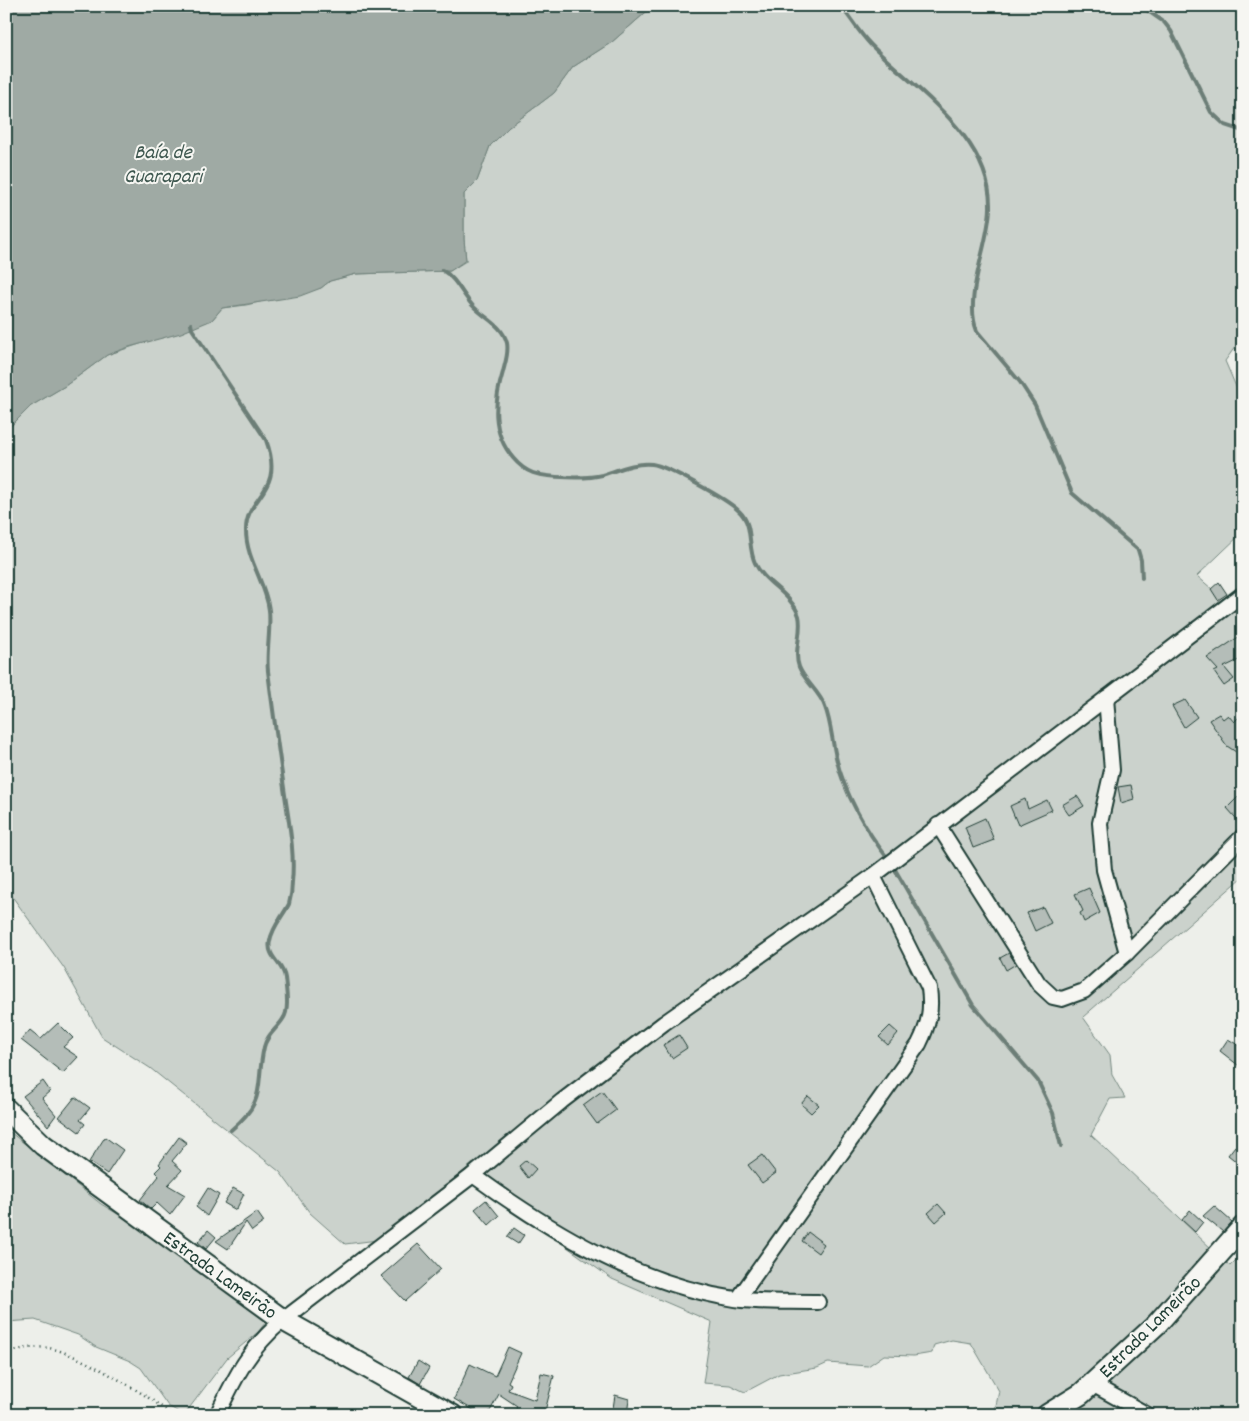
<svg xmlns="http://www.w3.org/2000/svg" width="1249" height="1421" font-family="Dekko,sans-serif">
<rect width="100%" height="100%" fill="#edefea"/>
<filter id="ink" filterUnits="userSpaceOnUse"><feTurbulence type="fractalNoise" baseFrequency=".02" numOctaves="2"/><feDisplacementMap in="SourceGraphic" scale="10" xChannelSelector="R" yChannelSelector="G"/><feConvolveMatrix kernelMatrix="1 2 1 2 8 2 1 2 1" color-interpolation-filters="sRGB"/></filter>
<g filter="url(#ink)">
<g fill="#cbd2cc" stroke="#758880">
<polygon points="653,6 1243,6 1243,336 1225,361 1243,403 1243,532 1197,576 1243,616 1243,877 1083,1017 1110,1055 1112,1075 1125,1098 1110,1099 1091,1135 1230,1266 1243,1253 1243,1415 994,1415 999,1391 971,1343 952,1340 934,1345 932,1353 914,1356 884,1355 868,1366 828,1363 817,1368 779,1374 745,1392 730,1385 703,1383 712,1322 612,1279 529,1220 489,1186 473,1163 386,1239 345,1244 310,1213 280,1172 150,1068 102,1037 64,968 6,888 8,428 31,406 65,386 107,355 212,320 222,308 246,305 321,288 330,281 356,274 450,271 466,261 464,239 464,194 477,181 490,146 509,127 554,93 573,67 612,42"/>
<polygon points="6,1129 101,1204 213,1271 274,1312 258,1332 227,1358 184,1415 168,1406 141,1368 130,1361 96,1347 78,1335 35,1320 6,1322"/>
</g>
<polygon fill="#9faaa4" stroke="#6c7e77" points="6,6 653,6 612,42 573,67 554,93 509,127 490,146 477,181 464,194 464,239 466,260 450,271 356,274 330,281 321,288 300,296 222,308 212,320 181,333 129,347 107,355 65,386 31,406 6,431"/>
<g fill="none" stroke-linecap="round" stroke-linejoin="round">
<g stroke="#6c7e77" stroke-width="4">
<path d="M841,6C851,19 860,34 871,45C915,90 992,137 990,208C989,246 963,297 977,331L1020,382L1035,405L1072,493L1138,550L1141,560L1142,578"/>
<polyline points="1141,6 1164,22 1171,31 1211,112 1225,125 1243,131"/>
<path d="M442,270C456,278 462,294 473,306C484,318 503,325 507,343C509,353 505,363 503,372C494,402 491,432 513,458C518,464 525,470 533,473C547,478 588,479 602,475C618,470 635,462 652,464C667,466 727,499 739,511C754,525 747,546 755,563C764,583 792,594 799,616C803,632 793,651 799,667C805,682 820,692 825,707C831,722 832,741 836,757C844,793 866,831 889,860"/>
<path d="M191,324L192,329L266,440C286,494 245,495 246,531C246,559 266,583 269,610C271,631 266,651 268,671C273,712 279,754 285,795C289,823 295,853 292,882C292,889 291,897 289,904C283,916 272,927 270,941C266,957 284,964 285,978C286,989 290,1010 283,1019C277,1029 267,1034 264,1047C255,1087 268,1099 231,1130"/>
<polyline points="893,866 973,1005 1038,1081 1053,1113 1061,1146"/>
</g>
</g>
<g fill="#b4bdb8" stroke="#1f3d34">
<polygon points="1219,582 1227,594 1218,600 1211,589"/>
<polygon points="1243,634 1243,658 1224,667 1234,679 1224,686 1214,672 1218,670 1207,658"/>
<polygon points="1185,700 1197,717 1184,727 1172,706"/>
<polygon points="1243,713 1243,748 1239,754 1227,746 1209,720 1219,714 1223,719 1228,715 1234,722"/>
<polygon points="1131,785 1134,799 1121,803 1118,787"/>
<polygon points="1077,796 1084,806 1069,815 1062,805"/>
<polygon points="1238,797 1243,804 1243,826 1227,808"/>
<polygon points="1025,799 1028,809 1047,800 1052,810 1018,825 1010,806"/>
<polygon points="985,818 994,840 973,848 965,827"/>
<polygon points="1089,888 1100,913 1084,922 1080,913 1083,911 1075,894"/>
<polygon points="1043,907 1051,923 1035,931 1027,913"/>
<polygon points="1009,953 1016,964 1006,970 1000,958"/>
<polygon points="58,1023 73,1038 63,1047 78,1057 63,1073 21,1040 30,1030 41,1039"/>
<polygon points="890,1026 898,1033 888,1045 879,1037"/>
<polygon points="679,1035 687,1048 672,1058 663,1045"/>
<polygon points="1228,1039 1243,1048 1243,1069 1220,1051"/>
<polygon points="43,1081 50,1091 42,1098 56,1115 48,1126 23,1096"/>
<polygon points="602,1091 616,1110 597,1124 583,1105"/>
<polygon points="808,1096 819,1105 811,1113 801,1104"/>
<polygon points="75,1097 90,1108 80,1120 85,1124 79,1132 59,1117"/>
<polygon points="105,1137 123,1150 107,1174 89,1162"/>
<polygon points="179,1137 187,1143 172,1161 182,1170 168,1185 185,1195 170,1215 157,1203 151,1209 140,1200 159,1176 155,1172 161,1166 159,1164"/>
<polygon points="1235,1146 1243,1152 1243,1167 1228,1155"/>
<polygon points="762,1155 776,1173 762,1183 748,1165"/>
<polygon points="526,1160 536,1169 528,1178 519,1166"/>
<polygon points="208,1188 219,1195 207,1216 196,1207"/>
<polygon points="233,1188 244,1194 236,1210 224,1203"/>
<polygon points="486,1200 499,1216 489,1225 475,1209"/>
<polygon points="938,1204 946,1213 936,1222 928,1213"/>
<polygon points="1214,1206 1232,1222 1223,1232 1203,1216"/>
<polygon points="1190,1210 1203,1222 1195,1232 1182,1220"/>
<polygon points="257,1212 264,1222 252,1231 246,1222 228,1249 216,1241"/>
<polygon points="514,1228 524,1235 518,1244 507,1237"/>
<polygon points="208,1230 216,1237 206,1249 198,1242"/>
<polygon points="808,1232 824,1244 818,1253 802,1241"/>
<polygon points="418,1244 441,1269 405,1301 381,1276"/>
<polygon points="508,1347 521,1353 508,1382 511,1384 508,1390 535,1400 541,1373 554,1376 544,1415 530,1411 528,1415 514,1415 517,1406 499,1394 488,1415 482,1415 454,1399 470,1364 495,1376"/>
<polygon points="418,1361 429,1368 420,1384 409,1377"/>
<polygon points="615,1395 629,1399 627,1415 612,1415"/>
</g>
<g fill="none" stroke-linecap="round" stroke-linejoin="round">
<g stroke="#1f3d34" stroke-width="18">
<g id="street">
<polyline points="1106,698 1112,770 1100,823 1104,870 1127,953"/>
<polyline points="938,825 1039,984 1053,997 1062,999 1084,991 1127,953 1243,836"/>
<path d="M473,1175C551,1232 638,1284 735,1299C762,1303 791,1301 818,1302"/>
<path d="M738,1299L919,1044C929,1024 932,1010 929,988L873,876"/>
<polyline points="1092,1384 1148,1415"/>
<path d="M217,1415C236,1375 249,1349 283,1320L473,1175L562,1101L664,1023L873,876L1243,594"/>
</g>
</g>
<g stroke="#1f3d34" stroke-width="24">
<g id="secondary">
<polyline points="6,1109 43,1145 283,1320 452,1415"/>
<polyline points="1047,1415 1081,1394 1156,1325 1243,1227"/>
</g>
</g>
<path stroke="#1f3d34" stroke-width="2.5" stroke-dasharray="1 4" stroke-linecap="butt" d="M6,1353C18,1349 36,1346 49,1348C75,1352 152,1397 172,1415"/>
<use href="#street" stroke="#f6f6f2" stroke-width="14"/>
<use href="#secondary" stroke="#f6f6f2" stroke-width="20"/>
</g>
</g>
<g text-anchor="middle" stroke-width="4" stroke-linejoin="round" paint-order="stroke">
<g font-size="20" fill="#1f3d34" stroke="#f6f6f2">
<text transform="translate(221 1274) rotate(36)" y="7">Estrada Lameirão</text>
<text transform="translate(1149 1326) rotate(-45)" y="7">Estrada Lameirão</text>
</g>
<g font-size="21" font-style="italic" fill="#3f5850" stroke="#f6f6f2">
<text x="163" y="158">Baía de<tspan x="163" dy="24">Guarapari</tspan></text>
</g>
</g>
<rect width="1249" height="1421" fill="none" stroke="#f6f6f2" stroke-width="25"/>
<rect x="12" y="12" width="1224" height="1396" fill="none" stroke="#1f3d34" stroke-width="2" filter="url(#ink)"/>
</svg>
